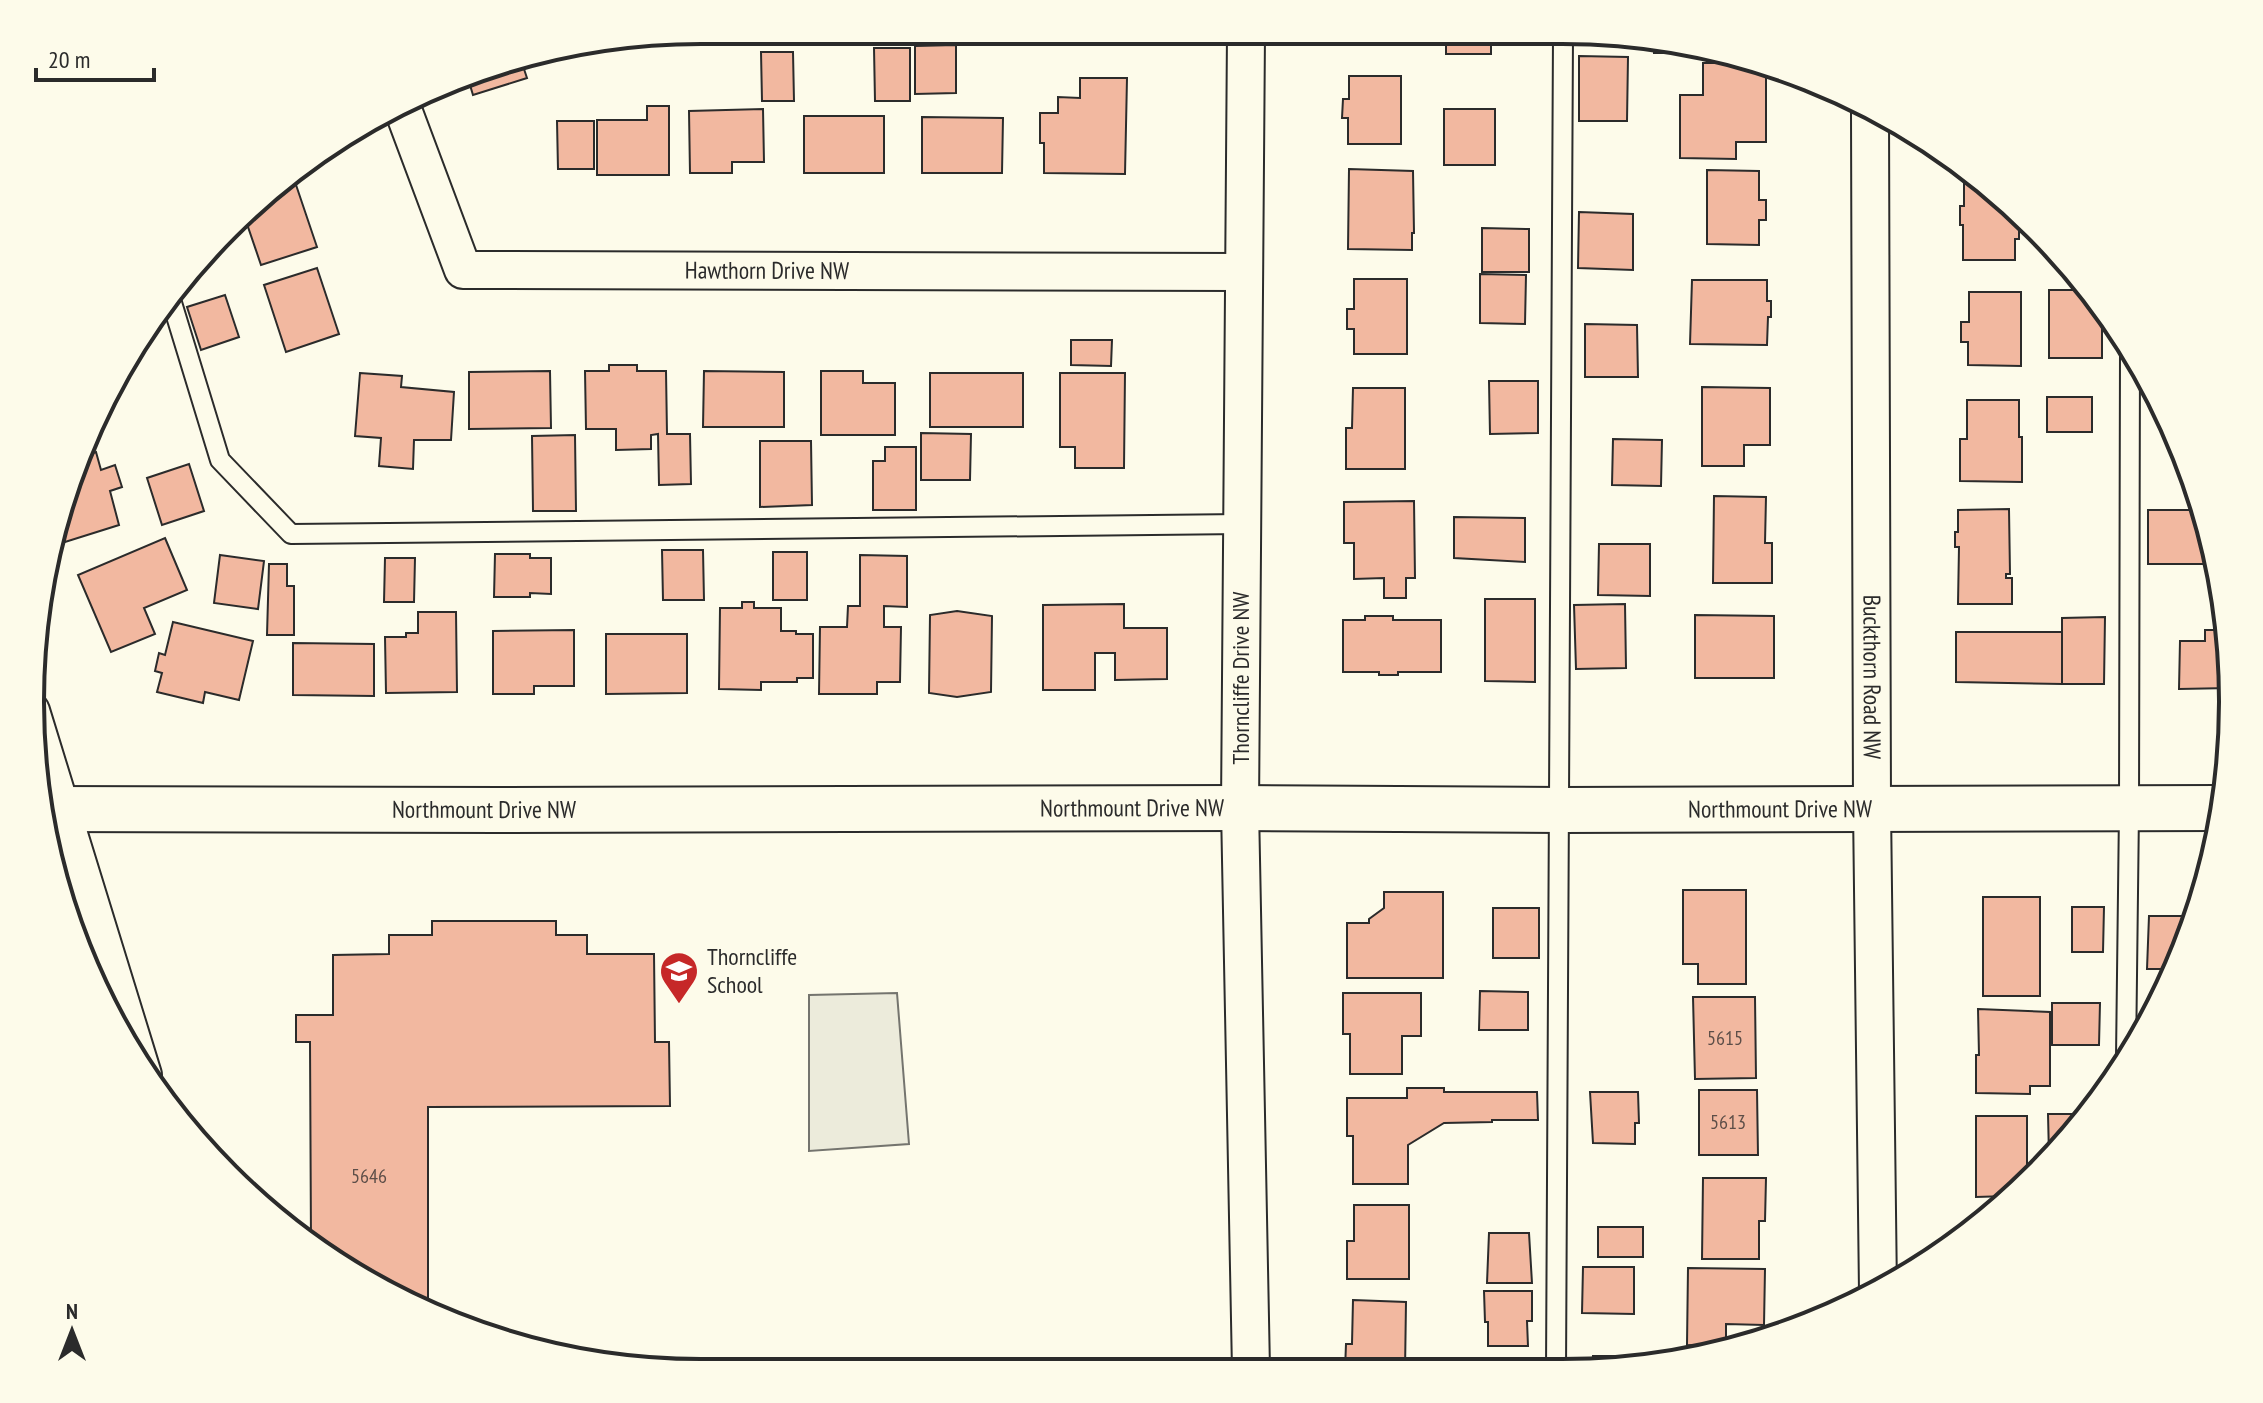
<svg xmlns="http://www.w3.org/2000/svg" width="2263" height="1403" font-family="'PT Sans Narrow',sans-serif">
<rect width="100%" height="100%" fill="#fdfbea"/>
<polygon fill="#ecebdb" stroke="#74746e" stroke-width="2" points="897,993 909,1144 809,1151 809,995"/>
<g fill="#f2b8a0" stroke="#2b2b2b" stroke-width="2">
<polygon points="1446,34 1491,35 1491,54 1446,54"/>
<polygon points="1654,37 1704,50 1704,53 1654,53"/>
<polygon points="956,45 956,93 915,94 915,46"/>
<polygon points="874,48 910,48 910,101 875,101"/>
<polygon points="761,52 793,52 794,101 762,101"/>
<polygon points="1579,56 1628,57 1627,121 1579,121"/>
<polygon points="521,60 527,78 473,95 467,75 486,65"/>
<polygon points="1703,63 1751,63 1766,67 1766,142 1736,142 1736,159 1680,158 1680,95 1703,95"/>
<polygon points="1349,76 1401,76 1401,144 1348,144 1348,118 1342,118 1343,99 1349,99"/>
<polygon points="1080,78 1127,78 1125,174 1044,173 1044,143 1040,143 1040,113 1058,113 1058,97 1080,98"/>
<polygon points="647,106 669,106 669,175 597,175 597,120 647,120"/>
<polygon points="763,109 764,162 732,162 732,173 690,173 689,111"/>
<rect x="1444" y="109" width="51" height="56"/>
<rect x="804" y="116" width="80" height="57"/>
<polygon points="922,117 1003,118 1002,173 922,173"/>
<polygon points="557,121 594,121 594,169 558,169"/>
<polygon points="1349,169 1413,171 1414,233 1412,233 1412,250 1348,249"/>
<polygon points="1707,170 1759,171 1759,200 1766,200 1766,220 1759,220 1759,245 1707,244"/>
<polygon points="293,176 317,247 261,265 246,221"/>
<polygon points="1964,183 1986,183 2019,214 2019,239 2015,239 2015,260 1963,260 1963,225 1960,225 1960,206 1964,206"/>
<polygon points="1579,212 1633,214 1633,270 1578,268"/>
<polygon points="1482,228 1529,229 1529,272 1482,272"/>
<polygon points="317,268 339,334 286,352 264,285"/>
<polygon points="1480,274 1526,275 1525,324 1480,323"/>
<polygon points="1354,279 1407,279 1407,354 1354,354 1354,329 1347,329 1347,309 1354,309"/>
<polygon points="1692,280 1767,280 1767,301 1771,301 1771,317 1768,317 1767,345 1690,344"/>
<polygon points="2049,290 2089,290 2102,308 2102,358 2049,358"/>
<polygon points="1969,292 2021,292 2021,366 1968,365 1968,342 1961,342 1961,322 1969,322"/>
<polygon points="225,295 239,337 201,350 187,307"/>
<polygon points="1585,324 1637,325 1638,377 1585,377"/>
<polygon points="1071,340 1112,340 1111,366 1071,365"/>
<polygon points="609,365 637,365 637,371 666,371 667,434 690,434 691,484 659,485 658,434 651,435 651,449 616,450 616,429 586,429 585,371 609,371"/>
<polygon points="550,371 551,428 469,429 469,372"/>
<polygon points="704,371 784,372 784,427 703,427"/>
<polygon points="821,371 863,371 863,383 895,383 895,435 821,435"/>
<polygon points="360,373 402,376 401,387 454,392 451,440 414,440 413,469 379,466 381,438 355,436"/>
<rect x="930" y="373" width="93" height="54"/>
<polygon points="1060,373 1125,373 1124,468 1075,468 1075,447 1060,447"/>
<polygon points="1489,381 1538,381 1538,433 1490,434"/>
<polygon points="1702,387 1770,388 1770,445 1744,445 1744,466 1702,466"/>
<polygon points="1353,388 1405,388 1405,469 1346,469 1346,428 1352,428"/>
<rect x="2047" y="397" width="45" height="35"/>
<polygon points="1967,400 2019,400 2019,437 2022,437 2022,482 1960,481 1960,439 1967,439"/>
<polygon points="921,433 971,434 970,480 921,480"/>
<polygon points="575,435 576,511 533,511 532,436"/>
<polygon points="1613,439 1662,440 1661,486 1612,485"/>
<polygon points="760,441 811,441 812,505 760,507"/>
<polygon points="885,447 916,447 916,510 873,510 873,461 885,461"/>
<polygon points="96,452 101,470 115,465 122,487 110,491 119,525 65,542 59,525 66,485 81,457"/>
<polygon points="189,464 204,511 162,525 147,478"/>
<polygon points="1714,496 1766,497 1765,543 1772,543 1772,583 1713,583"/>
<polygon points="1414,501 1415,578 1406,578 1406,598 1384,598 1384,578 1354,579 1354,543 1344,543 1344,502"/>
<polygon points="2009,509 2010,574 2006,574 2006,578 2012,578 2012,604 1958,604 1959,547 1955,547 1955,532 1958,532 1958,510"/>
<polygon points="2148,510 2203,510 2204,564 2148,564"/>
<polygon points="1454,517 1525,518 1525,562 1454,558"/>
<polygon points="165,538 187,590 144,608 155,634 111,652 78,575"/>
<polygon points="1599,544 1650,544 1650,596 1598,595"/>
<polygon points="662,550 703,550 704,600 663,600"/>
<rect x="773" y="552" width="34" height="48"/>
<polygon points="495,554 530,554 530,558 551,558 551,594 530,593 530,597 494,597"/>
<polygon points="220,555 264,561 258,609 214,603"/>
<polygon points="860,555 907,556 907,607 884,606 884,627 901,627 900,682 877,682 877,694 819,694 820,627 847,627 848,606 860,606"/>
<polygon points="385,558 415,558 414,602 384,602"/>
<polygon points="269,564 287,564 287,586 294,586 294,635 267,635"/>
<polygon points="1485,599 1535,599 1535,682 1485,681"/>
<polygon points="742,602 754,602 754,608 781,608 781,631 796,631 796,634 813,634 813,678 797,678 797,682 761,682 761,690 719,689 720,608 742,608"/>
<polygon points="1124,604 1124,628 1167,628 1167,679 1115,680 1115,653 1095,653 1095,690 1043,690 1043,605"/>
<polygon points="1625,604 1626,668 1576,669 1574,605"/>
<polygon points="957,611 992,616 991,692 957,697 929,693 930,615"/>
<polygon points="418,612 456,612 457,692 386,693 385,637 406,637 406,633 418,633"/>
<polygon points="1695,615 1774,616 1774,678 1695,678"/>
<polygon points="1365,616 1393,616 1393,620 1441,620 1441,672 1398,672 1398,675 1379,675 1379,672 1343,672 1343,620 1365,620"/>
<polygon points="2105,617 2104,684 2062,684 2062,618"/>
<polygon points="173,622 253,641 239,700 205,692 203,703 157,692 162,673 155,671 159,653 165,655"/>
<polygon points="574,630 574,686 534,686 534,694 493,694 493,631"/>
<polygon points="2205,630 2228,630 2230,688 2179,689 2180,641 2205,641"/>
<polygon points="1956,632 2062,632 2062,684 1956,682"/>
<polygon points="606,634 687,634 687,693 606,694"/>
<polygon points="293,643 374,644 374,696 293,695"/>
<polygon points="1683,890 1746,890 1746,984 1698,984 1698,964 1683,964"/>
<polygon points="1384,892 1443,892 1443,978 1347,978 1347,923 1369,923 1369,919 1384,908"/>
<rect x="1983" y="897" width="57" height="99"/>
<polygon points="2072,907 2104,907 2103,952 2072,952"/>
<rect x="1493" y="908" width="46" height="50"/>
<polygon points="2149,916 2195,916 2175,969 2147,969"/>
<polygon points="432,921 556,921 556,935 587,935 587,954 654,954 655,1042 669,1042 670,1106 428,1107 428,1312 311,1245 310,1042 296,1042 296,1015 333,1015 333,955 389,954 389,935 432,935"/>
<polygon points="1480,991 1528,992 1528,1030 1479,1030"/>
<polygon points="1343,993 1421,993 1421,1036 1402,1036 1402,1074 1350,1074 1350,1034 1343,1034"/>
<polygon points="1693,997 1755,997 1756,1078 1695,1079"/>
<polygon points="2052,1003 2100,1003 2099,1045 2052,1045"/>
<polygon points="2160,1004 2151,1019 2151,1005"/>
<polygon points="1978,1009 2050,1012 2050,1086 2030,1086 2030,1094 1976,1093 1976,1055 1979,1055"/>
<polygon points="1407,1088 1444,1088 1444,1092 1537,1092 1538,1120 1492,1120 1492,1122 1444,1123 1408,1145 1408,1184 1353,1184 1353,1136 1347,1136 1347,1098 1407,1098"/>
<polygon points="1699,1090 1757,1090 1758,1155 1699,1155"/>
<polygon points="1590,1092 1638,1092 1639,1123 1635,1123 1635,1144 1593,1143"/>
<polygon points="2048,1114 2091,1114 2049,1156"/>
<polygon points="1976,1116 2027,1116 2027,1177 2008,1196 1976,1197"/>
<polygon points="1703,1178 1766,1178 1765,1221 1759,1221 1759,1259 1702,1259"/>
<polygon points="1354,1205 1409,1205 1409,1279 1347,1279 1347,1241 1354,1241"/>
<polygon points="1982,1222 1971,1234 1964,1238 1964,1223"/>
<rect x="1598" y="1227" width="45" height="30"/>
<polygon points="1489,1233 1529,1233 1532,1283 1487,1283"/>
<polygon points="1583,1267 1634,1267 1634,1314 1582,1313"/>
<polygon points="1688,1268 1765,1269 1764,1325 1726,1324 1726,1346 1687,1345"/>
<polygon points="1484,1291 1532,1291 1532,1321 1527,1321 1528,1346 1488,1346 1488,1322 1485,1322"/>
<polygon points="1353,1300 1406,1302 1405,1371 1345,1370 1346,1344 1352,1344"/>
<polygon points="1593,1356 1647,1356 1647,1365 1606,1372 1593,1371"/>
</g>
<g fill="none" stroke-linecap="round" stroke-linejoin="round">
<g stroke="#2b2b2b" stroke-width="22">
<g id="service">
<polyline points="169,293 220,460 291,534 1242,524"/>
<polyline points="2126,1058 2129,810 2130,348"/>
<polyline points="1556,1371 1563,35"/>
</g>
</g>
<g stroke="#2b2b2b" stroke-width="40">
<g id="minor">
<polyline points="1246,33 1240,808 1251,1370"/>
<path id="s1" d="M402,107L463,270L1244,272"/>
<path id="s2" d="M1870,111L1872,808L1878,1292"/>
<polyline points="31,711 143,1075"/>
</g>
</g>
<g stroke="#2b2b2b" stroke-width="48">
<g id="tertiary">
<path id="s3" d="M44,809L503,810L1240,808L1561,810L2221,808"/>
</g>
</g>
<use href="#service" stroke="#fdfbea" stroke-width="18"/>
<use href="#minor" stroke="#fdfbea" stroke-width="36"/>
<use href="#tertiary" stroke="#fdfbea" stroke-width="44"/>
</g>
<defs>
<g id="school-pin" transform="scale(2)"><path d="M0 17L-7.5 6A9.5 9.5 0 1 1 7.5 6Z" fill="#c62828" stroke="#fdfbea"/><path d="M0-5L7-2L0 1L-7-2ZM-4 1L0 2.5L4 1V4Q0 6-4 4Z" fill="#fff"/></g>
</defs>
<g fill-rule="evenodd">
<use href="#school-pin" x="679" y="971"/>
</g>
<g text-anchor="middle" stroke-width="6" stroke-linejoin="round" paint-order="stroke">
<g font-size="20" fill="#5d4e48">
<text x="1725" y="1045">5615</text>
<text x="1728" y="1129">5613</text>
<text x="369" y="1183">5646</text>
</g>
<g font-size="24" fill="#2b2b2b" stroke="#fdfbea">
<text dy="8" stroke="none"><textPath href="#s1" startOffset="478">Hawthorn Drive NW</textPath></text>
<text dy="8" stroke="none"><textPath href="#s2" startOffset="566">Buckthorn Road NW</textPath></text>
<text transform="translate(1241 678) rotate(-90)" y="8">Thorncliffe Drive NW</text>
<text dy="8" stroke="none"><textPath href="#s3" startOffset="1088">Northmount Drive NW</textPath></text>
<text dy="8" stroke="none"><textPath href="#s3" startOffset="1736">Northmount Drive NW</textPath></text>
<text dy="8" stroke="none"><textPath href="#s3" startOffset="440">Northmount Drive NW</textPath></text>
</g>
<g font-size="24" fill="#2b2b2b" stroke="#fdfbea" text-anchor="start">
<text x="707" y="965">Thorncliffe<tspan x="707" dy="28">School</tspan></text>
</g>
</g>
<path d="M0 0H2263V1403H0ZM701 44H1562A657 657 0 0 1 2219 701V702A657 657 0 0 1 1562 1359H701A657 657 0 0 1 44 702V701A657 657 0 0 1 701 44Z" fill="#fdfbea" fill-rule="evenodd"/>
<path fill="none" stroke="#2b2b2b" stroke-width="4" d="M701 44H1562A657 657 0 0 1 2219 701V702A657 657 0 0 1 1562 1359H701A657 657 0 0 1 44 702V701A657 657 0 0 1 701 44Z"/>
<g transform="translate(72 1331)" stroke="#fdfbea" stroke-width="6" paint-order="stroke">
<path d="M0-6L14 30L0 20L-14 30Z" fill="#2b2b2b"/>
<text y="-12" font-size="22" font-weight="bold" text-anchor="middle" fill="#2b2b2b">N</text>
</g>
<path d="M36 68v12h118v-12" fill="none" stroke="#2b2b2b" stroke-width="4"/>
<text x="48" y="68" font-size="24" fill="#2b2b2b" stroke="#fdfbea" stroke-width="6" paint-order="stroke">20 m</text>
</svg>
